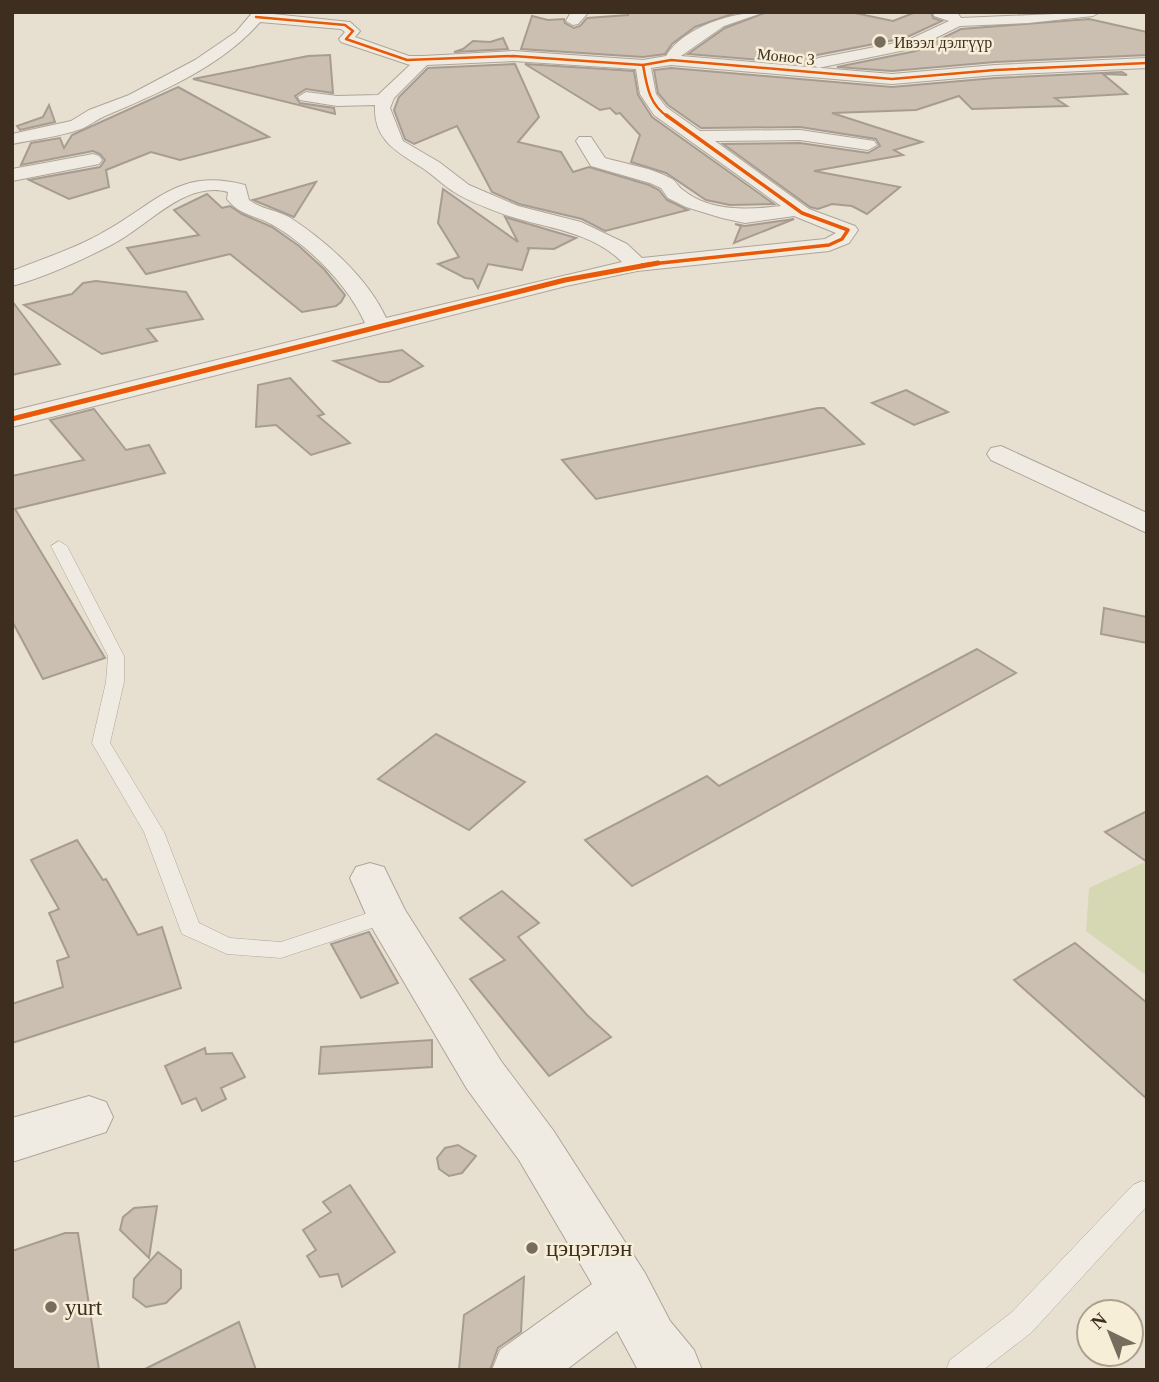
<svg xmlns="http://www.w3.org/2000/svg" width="1159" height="1382" font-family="Georgia,serif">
<rect width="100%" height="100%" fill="#e7e0d1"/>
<polygon fill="#d6d7b3" points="1147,861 1147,976 1086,931 1089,888"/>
<g fill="#cbbfb2" stroke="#a89c90" stroke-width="2">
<polygon points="628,12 738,12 695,27 672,44 665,54 643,57 521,49 532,16 548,20 564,19 565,23 574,28 580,26 587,18 628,15"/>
<polygon points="767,12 850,12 893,21 916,12 931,12 933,18 942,21 905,38 817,55 808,64 688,54 725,28"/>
<polygon points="1089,19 1147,32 1147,55 995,62 892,71 837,67 916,51 961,29"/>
<polygon points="503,38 508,49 454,52 463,49 473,41 490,42"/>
<polygon points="330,55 333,93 306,89 295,96 300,103 334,108 335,114 193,79 308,56"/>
<polygon points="515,64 539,117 518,142 561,152 573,172 589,167 649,185 659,190 667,200 688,210 605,231 582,219 519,204 492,192 457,126 414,144 405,139 394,110 399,97 428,68"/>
<polygon points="525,64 634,71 638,95 652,117 774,204 730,205 706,200 666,173 631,162 640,135 620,113 616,114 610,108 600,110"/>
<polygon points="671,68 892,87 995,78 1122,72 1127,75 1103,74 1127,94 1055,98 1067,106 972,109 959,96 916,110 832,113 922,142 894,150 903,155 814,171 900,187 867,214 852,206 832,204 818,209 810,207 723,144 800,143 868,153 880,146 876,139 800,127 701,128 668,105 658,93 654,70"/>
<polygon points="178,87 269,137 180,160 151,152 106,170 109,187 69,199 29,180 100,167 105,160 100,154 93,151 21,165 31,143 60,138 64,148 72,135"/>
<polygon points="49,105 55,122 20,130 17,126 43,117"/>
<polygon points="316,182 294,217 253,200"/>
<polygon points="443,189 518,242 505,217 576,238 554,249 527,248 529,249 522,270 488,264 478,288 473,279 465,278 438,264 459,257 438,223"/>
<polygon points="207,194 222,208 230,206 242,214 272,227 299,246 324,269 345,295 341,302 336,306 302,312 230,254 146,274 127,248 199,235 174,210"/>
<polygon points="794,219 734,243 741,226 735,224 745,226"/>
<polygon points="96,281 186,292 203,319 147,329 157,341 102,354 24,305 72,294 83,283"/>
<polygon points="12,301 60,364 12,375"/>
<polygon points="402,350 423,366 389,382 380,382 334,361"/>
<polygon points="290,378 324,414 318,416 350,443 311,455 276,425 256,427 258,385"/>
<polygon points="906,390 948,412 914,425 872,403"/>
<polygon points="818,408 824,408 864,444 596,499 562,460"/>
<polygon points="94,409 126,450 149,445 165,473 15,509 105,658 43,679 12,621 12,476 84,460 50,420"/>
<polygon points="1104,608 1147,617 1147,643 1101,634"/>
<polygon points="977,649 1016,673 632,886 585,840 707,776 719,786"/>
<polygon points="436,734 525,782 469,830 378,779"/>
<polygon points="1147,811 1147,862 1105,832"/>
<polygon points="77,840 103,880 106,879 138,935 162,927 181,988 12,1043 12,1004 63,987 57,961 69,957 49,913 59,909 31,860"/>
<polygon points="502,891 539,923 518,937 587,1015 611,1037 549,1076 470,979 505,960 460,918"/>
<polygon points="369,932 398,983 361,998 331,944"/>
<polygon points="1075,943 1147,1003 1147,1099 1014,980"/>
<polygon points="432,1040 432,1067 319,1074 321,1047"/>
<polygon points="205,1048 206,1054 232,1053 245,1077 221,1088 226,1099 202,1111 196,1098 182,1104 165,1066"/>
<polygon points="458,1145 476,1156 462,1173 449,1176 439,1169 437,1158 445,1148"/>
<polygon points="350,1185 395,1252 342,1287 338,1274 320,1277 307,1256 316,1250 303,1230 331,1212 323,1202"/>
<polygon points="157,1206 149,1258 120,1230 123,1217 134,1208"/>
<polygon points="65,1233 78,1233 99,1370 12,1370 12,1251"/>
<polygon points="158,1252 181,1270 181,1288 166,1303 146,1307 133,1297 134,1279"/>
<polygon points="524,1277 521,1332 498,1348 490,1370 459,1370 464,1315"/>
<polygon points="239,1322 256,1370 143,1370"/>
</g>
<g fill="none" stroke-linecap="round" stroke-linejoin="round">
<g stroke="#ada599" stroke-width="1">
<g id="lane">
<polygon points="59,541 67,546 124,656 124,682 110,743 164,832 199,923 230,938 281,942 386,907 393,909 397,915 393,921 281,958 227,954 182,934 144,832 92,743 106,682 108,656 51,546"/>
<polygon points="1142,1181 1147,1183 1147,1206 1032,1332 983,1370 946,1370 950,1360 1012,1312 1133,1185"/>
</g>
</g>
<g stroke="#ada599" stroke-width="2">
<g id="street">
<path d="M253,12L350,22L360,31L355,37L409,56H423L513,51L643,60L666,56C684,27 732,12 765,12L724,26L681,56L892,74L995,65L1147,58V68L995,75L892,84L671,65L651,68L656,94L666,107L700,131L800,130L874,141L877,145L868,150L800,140L715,141L809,209L855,226L858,230L849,243L829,251L637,271L566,286L12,427V411L365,323C348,285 309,246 273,225C256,215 240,216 227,199L228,192C185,180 148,226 113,244C82,260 46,277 12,286V271C42,259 74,249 102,233C156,204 178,167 245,185L249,200C261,209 276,210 289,217C325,240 368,278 386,318L622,262C590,230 543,228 503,214C487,208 468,201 454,192C443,185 434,176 424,169C398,152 373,141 375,105L337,106L300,100L298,97L306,92L337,96L378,95L410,65L341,42L339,39L345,32L341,29L260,22C221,67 159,93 105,116C96,120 89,126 81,129C59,137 35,139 12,144V134L71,121L89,110L129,95L195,60L236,32ZM513,61L636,69L640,94L654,115L781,206C749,210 710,212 683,190C678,187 677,182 672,179C653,168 626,164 605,158L591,137H579L576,141L591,166L650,183L661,188L668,198L686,207L722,218L745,223L794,216L836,233L825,239L642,258L627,244L581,222L518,206L469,185L439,162L403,141L390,108L394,98L427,65Z"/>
<polygon points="571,12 586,12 587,14 578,24 573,25 566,21"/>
<polygon points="933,12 957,12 961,18 1100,12 1093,16 1028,23 960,26 915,48 818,68 810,63 818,58 906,41 949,21 934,16"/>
<polygon points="93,154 99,156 102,160 99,164 12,181 12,169"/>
<polygon points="1001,446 1147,513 1147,533 991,460 987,454 991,448"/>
<polygon points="370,863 384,867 405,910 501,1061 553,1130 645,1273 670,1321 694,1350 702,1370 638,1370 617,1331 566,1370 492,1370 500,1350 592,1284 519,1160 467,1089 371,926 350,878 356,867"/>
<polygon points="89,1096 106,1102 113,1117 106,1132 12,1162 12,1118"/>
</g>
</g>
<use href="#lane" fill="#efebe3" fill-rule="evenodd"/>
<use href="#street" fill="#efebe3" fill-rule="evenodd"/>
<g stroke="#f7eed8" stroke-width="4.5">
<g id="cycleway-far2">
<polyline points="256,17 345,25 353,31 346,39 407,60 513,56 643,65 671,60 892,79 995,70 1147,63"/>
<path d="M643,65C647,87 649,104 668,117"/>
</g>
</g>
<g stroke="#f7eed8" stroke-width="6">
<polyline id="cycleway-far1" points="642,265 829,245 842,239 848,230 802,213 666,115"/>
</g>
<g stroke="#f7eed8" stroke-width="8">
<polyline id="cycleway" points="12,419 565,280 658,263"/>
</g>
<use href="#cycleway-far2" stroke="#e8590c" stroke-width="2.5"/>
<use href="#cycleway-far1" stroke="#e8590c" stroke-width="3.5"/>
<use href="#cycleway" stroke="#e8590c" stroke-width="5"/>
</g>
<g fill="#786c5e" stroke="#f7eed8" stroke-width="2.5">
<circle cx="880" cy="42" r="7"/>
<circle cx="532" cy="1248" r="7"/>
<circle cx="51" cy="1307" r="7"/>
</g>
<g text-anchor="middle" stroke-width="5" stroke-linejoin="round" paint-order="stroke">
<g font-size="16" fill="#3d2e20" stroke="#f7eed8" text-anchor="start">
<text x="894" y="48">Ивээл дэлгүүр</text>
</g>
<g font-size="16" fill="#3d2e20" stroke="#f7eed8">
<text transform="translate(786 56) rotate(6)" y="6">Монос 3</text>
</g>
<g font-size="23" fill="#3d2e20" stroke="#f7eed8" text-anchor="start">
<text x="546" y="1256">цэцэглэн</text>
<text x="65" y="1315">yurt</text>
</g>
</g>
<rect width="1159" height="1382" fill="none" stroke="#3d2e20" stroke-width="28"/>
<g transform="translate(1110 1333) rotate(317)"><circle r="33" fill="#f7eed8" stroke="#ada18e" stroke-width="2"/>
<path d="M0-5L12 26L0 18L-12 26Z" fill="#786c5e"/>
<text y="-10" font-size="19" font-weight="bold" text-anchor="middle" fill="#3d2e20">N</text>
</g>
</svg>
